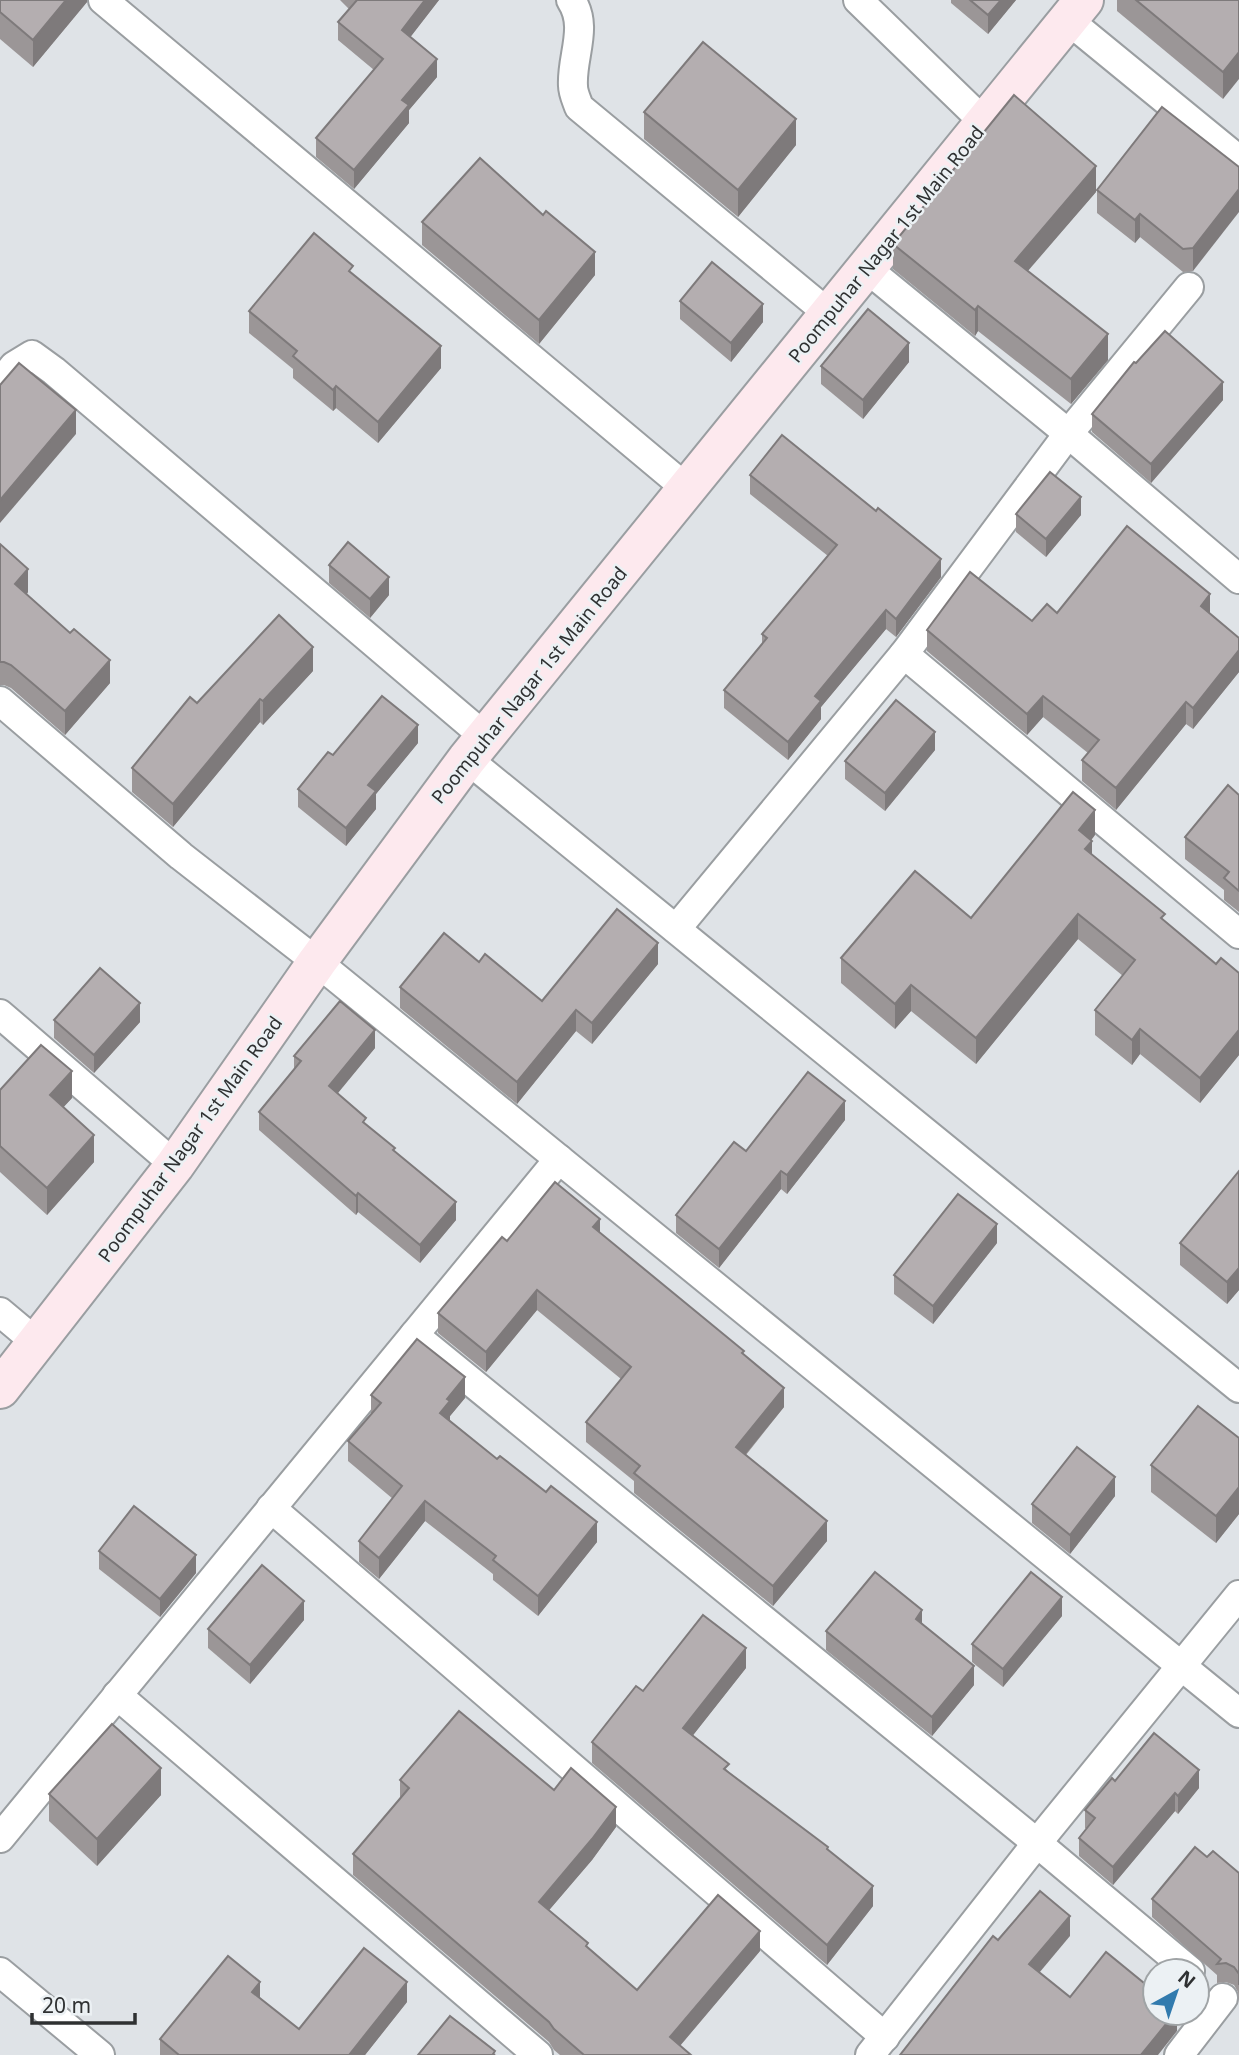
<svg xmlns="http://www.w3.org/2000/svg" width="1239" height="2055" font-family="'Noto Sans',sans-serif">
<rect width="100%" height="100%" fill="#dfe3e7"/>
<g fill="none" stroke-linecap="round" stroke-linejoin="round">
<g stroke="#9a9ea1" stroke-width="32">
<g id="street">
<polyline points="103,0 687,489"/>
<path d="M571,0C589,27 571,57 573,86C573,93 577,101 579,107L829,314"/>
<polyline points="858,0 985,123"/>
<polyline points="1068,20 1239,160"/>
<polyline points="866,268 1058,425 1239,579"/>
<polyline points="0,383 14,366 32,355 54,371 485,737"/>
<polyline points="904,654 1239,934"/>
<polyline points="0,701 181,856 317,962 1239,1713"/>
<polyline points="467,759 1239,1388"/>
<polyline points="676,929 904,654 1068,434 1189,287"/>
<polyline points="0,1014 175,1165"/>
<polyline points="0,1312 37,1343"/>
<polyline points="414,1335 1037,1843 1190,1971"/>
<polyline points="271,1508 885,2037"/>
<polyline points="117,1695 538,2055"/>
<polyline points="0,1838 559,1159"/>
<polyline points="0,1972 100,2055"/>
<polyline points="870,2055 1037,1843 1239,1595"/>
<polyline points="1179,2055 1223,1998"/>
</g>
</g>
<g stroke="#9a9ea1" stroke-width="42">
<polyline id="secondary" points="0,1389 175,1165 317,962 467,759 1084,0"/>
</g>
<use href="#street" stroke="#fff" stroke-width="28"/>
<use href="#secondary" stroke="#fde9ee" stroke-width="38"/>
</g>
<g fill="#9b9697">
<polygon points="0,0 87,0 87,2 33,67 0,39"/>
<polygon points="340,0 439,0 410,37 437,77 409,110 409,123 354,189 316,157 316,138 374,70 338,40 338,22 349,9"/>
<polygon points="951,0 1016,0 988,34 951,3"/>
<polygon points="1117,0 1239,0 1223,99 1117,11"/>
<polygon points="644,112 796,145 738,217 644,139"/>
<polygon points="1239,167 1193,271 1183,272 1140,237 1135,243 1097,213 1097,190"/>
<polygon points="1096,192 1027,271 1108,360 1071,404 978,331 975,336 893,269 893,244"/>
<polygon points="422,222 595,275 539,344 422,245"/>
<polygon points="353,274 441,368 378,443 336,408 333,411 293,378 293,369 249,333 249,311"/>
<polygon points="680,301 763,322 731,362 680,319"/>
<polygon points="909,362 863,419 821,384 821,366"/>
<polygon points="1136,363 1223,400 1151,483 1092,432 1092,414"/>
<polygon points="750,475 941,577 896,637 886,629 821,707 821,719 788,760 724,708 724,690 762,644 762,634 828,556 750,494"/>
<polygon points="1016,514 1081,515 1046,557 1016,532"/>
<polygon points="0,544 28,592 27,594 110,683 65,735 11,688 4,685 0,685"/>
<polygon points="329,565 389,595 370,618 329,583"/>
<polygon points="1057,613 1210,614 1239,638 1239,672 1193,729 1186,724 1116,810 1082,781 1082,760 1088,753 1043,717 1027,735 927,651 927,630 1032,621"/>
<polygon points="313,671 263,725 260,722 173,827 132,792 132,768 197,703"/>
<polygon points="418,743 376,794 376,809 346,846 298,807 298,789 333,755"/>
<polygon points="935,750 885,811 845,779 845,761"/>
<polygon points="1239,795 1239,912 1224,900 1224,890 1185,859 1185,837"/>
<polygon points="1095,835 1091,840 1092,855 1165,921 1216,964 1239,973 1239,1055 1200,1103 1140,1054 1132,1065 1095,1035 1095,1010 1123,976 1078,939 976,1064 911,1011 895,1029 841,983 841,958 971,918"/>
<polygon points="479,962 542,1001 658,964 592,1044 576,1031 517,1104 400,1008 400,987"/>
<polygon points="54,1020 140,1022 94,1073 54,1038"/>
<polygon points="375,1048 337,1093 366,1125 395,1152 456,1220 420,1263 358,1212 356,1215 259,1130 259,1112 294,1069 294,1056"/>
<polygon points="0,1090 72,1098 63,1107 94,1162 47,1215 0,1172"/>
<polygon points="845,1120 787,1194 781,1189 719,1268 676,1233 676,1215 746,1151"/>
<polygon points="1239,1171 1239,1290 1227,1304 1180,1265 1180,1243"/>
<polygon points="600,1233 744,1354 784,1407 746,1455 827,1541 773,1606 634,1493 634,1481 586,1442 586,1422 621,1379 537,1310 486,1372 438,1333 438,1313 507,1241"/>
<polygon points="997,1243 933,1324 894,1294 894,1275"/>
<polygon points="371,1395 465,1398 450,1416 450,1421 597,1542 538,1616 493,1580 493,1574 425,1521 379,1579 359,1562 359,1541 393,1499 348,1461 348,1441 371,1414"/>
<polygon points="1239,1438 1239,1514 1216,1543 1151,1492 1151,1465"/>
<polygon points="1115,1496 1070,1554 1032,1523 1032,1504"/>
<polygon points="99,1551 196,1573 160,1617 99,1569"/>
<polygon points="1062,1616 1003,1687 972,1662 972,1644"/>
<polygon points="304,1620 250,1684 208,1648 208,1629"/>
<polygon points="922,1624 974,1685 932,1736 826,1650 826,1631"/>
<polygon points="746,1668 693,1735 729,1772 828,1850 873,1906 827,1965 592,1763 592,1742 643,1691"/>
<polygon points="400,1780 554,1790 616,1827 592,1860 549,1910 588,1948 637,1990 760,1951 680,2046 691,2055 560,2055 554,2050 549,2042 353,1875 353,1854 400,1799"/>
<polygon points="1115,1781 1199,1788 1178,1814 1175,1811 1113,1885 1079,1856 1079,1838 1086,1829 1085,1828 1085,1810"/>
<polygon points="49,1794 161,1795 97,1866 49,1821"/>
<polygon points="1207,1857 1239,1873 1239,2004 1238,1992 1234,1985 1226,1982 1217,1983 1217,1975 1152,1917 1152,1899"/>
<polygon points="260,1998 299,2029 407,2002 365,2055 160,2055 160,2039"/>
</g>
<g fill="#7e7a7b">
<polygon points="66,0 87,0 87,2 33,67 33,40"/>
<polygon points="425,0 439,0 402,48 402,30"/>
<polygon points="1001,0 1016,0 988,34 988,15"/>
<polygon points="1239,52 1239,79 1223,99 1223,72"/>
<polygon points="437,59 437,77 409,110 409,123 354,189 354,170 402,100"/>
<polygon points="796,119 796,145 738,217 738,190"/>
<polygon points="1096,166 1096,192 1015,286 1015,261"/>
<polygon points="1239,189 1239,212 1193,271 1193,248"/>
<polygon points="1140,214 1140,237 1135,243 1135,220"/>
<polygon points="595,252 595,275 539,344 539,320"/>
<polygon points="763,304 763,322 731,362 731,343"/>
<polygon points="978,306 978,331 975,336 975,310"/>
<polygon points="1108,334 1108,360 1071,404 1071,379"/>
<polygon points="909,343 909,362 863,419 863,400"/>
<polygon points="441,346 441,368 378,443 378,422"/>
<polygon points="1223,382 1223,400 1151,483 1151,464"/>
<polygon points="336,386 336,408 333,411 333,390"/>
<polygon points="76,410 76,434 0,523 0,500"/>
<polygon points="1081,497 1081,515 1046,557 1046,539"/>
<polygon points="941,559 941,577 896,637 896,619"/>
<polygon points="28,569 28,592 15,608 15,584"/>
<polygon points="389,577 389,595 370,618 370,599"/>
<polygon points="1210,594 1210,616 1201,606"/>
<polygon points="886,610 886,629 821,707 821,719 788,760 788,742 815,696"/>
<polygon points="313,647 313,671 263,725 263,701"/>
<polygon points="1239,650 1239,672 1193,729 1193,708"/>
<polygon points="110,660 110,683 65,735 65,711"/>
<polygon points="1043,696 1043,717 1027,735 1027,714"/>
<polygon points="260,699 260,722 173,827 173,804"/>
<polygon points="1186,702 1186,724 1116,810 1116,788"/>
<polygon points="418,725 418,743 376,794 376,809 346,846 346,828 368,785"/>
<polygon points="935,732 935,750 885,811 885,793"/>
<polygon points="1095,810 1095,835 1079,856 1079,830"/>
<polygon points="1092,841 1092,866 1085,849"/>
<polygon points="1078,914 1078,939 976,1064 976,1038"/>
<polygon points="658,943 658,964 592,1044 592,1023"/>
<polygon points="911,985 911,1011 895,1029 895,1004"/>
<polygon points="140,1003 140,1022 94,1073 94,1055"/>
<polygon points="576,1010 576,1031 517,1104 517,1082"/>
<polygon points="1140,1029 1140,1054 1132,1065 1132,1040"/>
<polygon points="375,1030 375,1048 329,1104 329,1086"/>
<polygon points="1239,1030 1239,1055 1200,1103 1200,1078"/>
<polygon points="72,1071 72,1098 50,1122 50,1095"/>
<polygon points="845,1101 845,1120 787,1194 787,1175"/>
<polygon points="94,1135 94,1162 47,1215 47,1188"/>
<polygon points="781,1171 781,1189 719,1268 719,1249"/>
<polygon points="358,1193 358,1212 356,1215 356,1196"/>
<polygon points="456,1202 456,1220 420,1263 420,1245"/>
<polygon points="600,1219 600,1239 593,1227"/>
<polygon points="997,1224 997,1243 933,1324 933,1306"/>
<polygon points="1239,1268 1239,1290 1227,1304 1227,1282"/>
<polygon points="537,1290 537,1310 486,1372 486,1352"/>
<polygon points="465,1377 465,1398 450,1416 450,1421 440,1413 447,1399"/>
<polygon points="784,1388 784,1407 736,1466 736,1447"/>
<polygon points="1115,1477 1115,1496 1070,1554 1070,1535"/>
<polygon points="1239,1487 1239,1514 1216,1543 1216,1516"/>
<polygon points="425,1501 425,1521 379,1579 379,1558"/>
<polygon points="827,1521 827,1541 773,1606 773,1586"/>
<polygon points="597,1522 597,1542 538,1616 538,1596"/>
<polygon points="196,1555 196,1573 160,1617 160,1599"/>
<polygon points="1062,1597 1062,1616 1003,1687 1003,1669"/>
<polygon points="304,1601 304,1620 250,1684 250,1665"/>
<polygon points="922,1610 922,1629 916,1619"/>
<polygon points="746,1648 746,1668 683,1748 683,1728"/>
<polygon points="974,1666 974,1685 932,1736 932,1717"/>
<polygon points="161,1768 161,1795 97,1866 97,1839"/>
<polygon points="1199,1770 1199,1788 1178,1814 1178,1796"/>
<polygon points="1175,1793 1175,1811 1113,1885 1113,1867"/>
<polygon points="616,1807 616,1827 592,1860 539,1922 539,1902"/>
<polygon points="873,1886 873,1906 827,1965 827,1945"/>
<polygon points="1070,1916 1070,1936 1029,1985 1029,1964"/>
<polygon points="760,1931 760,1951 672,2055 670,2037"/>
<polygon points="260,1982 260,2003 252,1992"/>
<polygon points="407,1982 407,2002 365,2055 349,2055"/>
<polygon points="1175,2013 1177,2013 1177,2031 1158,2055 1141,2055"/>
</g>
<g fill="#b4aeb0" stroke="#7e7a7b" stroke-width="2">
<polygon points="0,0 66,0 33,40 0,12"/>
<polygon points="357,0 425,0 402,30 437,59 402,100 409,105 354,170 316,138 383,59 338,22"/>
<polygon points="970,0 1001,0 988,15"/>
<polygon points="1136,0 1239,0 1239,52 1223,72"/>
<polygon points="703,42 796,119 738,190 644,112"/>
<polygon points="1014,95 1096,166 1015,261 1108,334 1071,379 978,306 975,310 893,244"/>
<polygon points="1162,107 1239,167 1239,189 1193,248 1183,249 1140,214 1135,220 1097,190"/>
<polygon points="480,158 543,215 546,211 595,252 539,320 422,222"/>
<polygon points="314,233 353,266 349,271 441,346 378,422 336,386 333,390 293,356 297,351 249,311"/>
<polygon points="712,262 763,304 731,343 680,301"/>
<polygon points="868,309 909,343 863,400 821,366"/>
<polygon points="1165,331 1223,382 1151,464 1092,414 1134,362 1136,363"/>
<polygon points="19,363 76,410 0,500 0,385"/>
<polygon points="782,435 876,511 878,508 941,559 896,619 886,610 815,696 821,701 788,742 724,690 767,638 762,634 837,545 750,475"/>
<polygon points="1050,472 1081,497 1046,539 1016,514"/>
<polygon points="1127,526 1210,594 1201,606 1239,638 1239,650 1193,708 1186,702 1116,788 1082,760 1099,740 1043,696 1027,714 927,630 970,572 1032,621 1047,604 1057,613"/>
<polygon points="348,542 389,577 370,599 329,565"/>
<polygon points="0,544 28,569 15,584 70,633 74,629 110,660 65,711 11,665 4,662 0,662"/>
<polygon points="279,615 313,647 263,701 260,699 173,804 132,768 190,697 197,703"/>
<polygon points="382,696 418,725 368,785 376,791 346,828 298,789 328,752 333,755"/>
<polygon points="896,700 935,732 885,793 845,761"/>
<polygon points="1228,785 1239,795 1239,891 1224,878 1229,872 1185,837"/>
<polygon points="1073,792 1095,810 1079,830 1092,841 1085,849 1165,914 1161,918 1216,964 1221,958 1239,973 1239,1030 1200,1078 1140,1029 1132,1040 1095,1010 1135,960 1078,914 976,1038 911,985 895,1004 841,958 915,871 971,918"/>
<polygon points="617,909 658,943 592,1023 576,1010 517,1082 400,987 444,933 479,962 485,954 542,1001"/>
<polygon points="100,968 140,1003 94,1055 54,1020"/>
<polygon points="340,1001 375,1030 329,1086 366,1118 363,1122 395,1148 393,1150 456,1202 420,1245 358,1193 356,1196 259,1112 301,1061 294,1056"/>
<polygon points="41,1045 72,1071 50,1095 94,1135 47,1188 0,1146 0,1090"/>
<polygon points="808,1072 845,1101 787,1175 781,1171 719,1249 676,1215 734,1142 746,1151"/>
<polygon points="1239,1171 1239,1268 1227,1282 1180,1243"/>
<polygon points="555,1182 600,1219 593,1227 744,1351 742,1353 784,1388 736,1447 827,1521 773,1586 634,1473 640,1466 586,1422 631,1367 537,1290 486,1352 438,1313 502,1237 507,1241"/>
<polygon points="958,1194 997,1224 933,1306 894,1275"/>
<polygon points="417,1339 465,1377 447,1399 450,1401 440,1413 497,1459 500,1456 546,1492 551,1486 597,1522 538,1596 493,1560 496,1556 425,1501 379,1558 359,1541 402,1486 348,1441 381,1403 371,1395"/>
<polygon points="1198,1406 1239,1438 1239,1487 1216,1516 1151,1465"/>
<polygon points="1077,1447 1115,1477 1070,1535 1032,1504"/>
<polygon points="134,1506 196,1555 160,1599 99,1551"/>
<polygon points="262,1565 304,1601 250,1665 208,1629"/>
<polygon points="875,1572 922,1610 916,1619 974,1666 932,1717 826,1631"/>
<polygon points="1031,1572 1062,1597 1003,1669 972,1644"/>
<polygon points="703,1615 746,1648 683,1728 729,1764 724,1769 828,1847 827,1849 873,1886 827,1945 592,1742 636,1686 643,1691"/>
<polygon points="459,1711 554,1790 571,1768 616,1807 592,1839 539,1902 588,1943 586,1946 637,1990 718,1895 760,1931 670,2037 691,2055 584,2055 554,2029 549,2022 353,1854 409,1788 400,1780"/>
<polygon points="112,1724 161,1768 97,1839 49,1794"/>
<polygon points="1154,1733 1199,1770 1178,1796 1175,1793 1113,1867 1079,1838 1095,1818 1085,1810 1112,1778 1115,1781"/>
<polygon points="1195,1847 1207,1857 1213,1851 1239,1873 1239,1985 1239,1974 1234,1967 1226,1963 1217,1964 1221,1959 1152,1899"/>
<polygon points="1040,1891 1070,1916 1029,1964 1070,1997 1106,1952 1155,1992 1155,2013 1175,2013 1141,2055 900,2055 993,1936 998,1940"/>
<polygon points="364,1948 407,1982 349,2055 179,2055 160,2039 228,1956 260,1982 252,1992 299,2029"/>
<polygon points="450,2016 495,2051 493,2054 495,2055 418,2055"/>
</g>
<g text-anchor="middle" stroke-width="5" stroke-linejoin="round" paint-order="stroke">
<g font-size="19" fill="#2f3132" stroke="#ecf1f4">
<text transform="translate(886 244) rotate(-51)" y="7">Poompuhar Nagar 1st Main Road</text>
<text transform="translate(529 685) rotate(-51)" y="7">Poompuhar Nagar 1st Main Road</text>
<text transform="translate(190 1139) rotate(-54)" y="7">Poompuhar Nagar 1st Main Road</text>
</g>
</g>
<g transform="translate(1176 1992) rotate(40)"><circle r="33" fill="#ecf1f4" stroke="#a0a4a6" stroke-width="2"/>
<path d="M0-5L12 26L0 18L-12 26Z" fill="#327bae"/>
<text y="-10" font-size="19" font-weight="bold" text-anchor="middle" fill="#2f3132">N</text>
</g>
<path d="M32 2013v10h103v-10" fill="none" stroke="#2f3132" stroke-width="3.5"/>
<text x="42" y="2013" font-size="21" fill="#2f3132" stroke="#ecf1f4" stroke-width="5" paint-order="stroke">20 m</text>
</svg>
